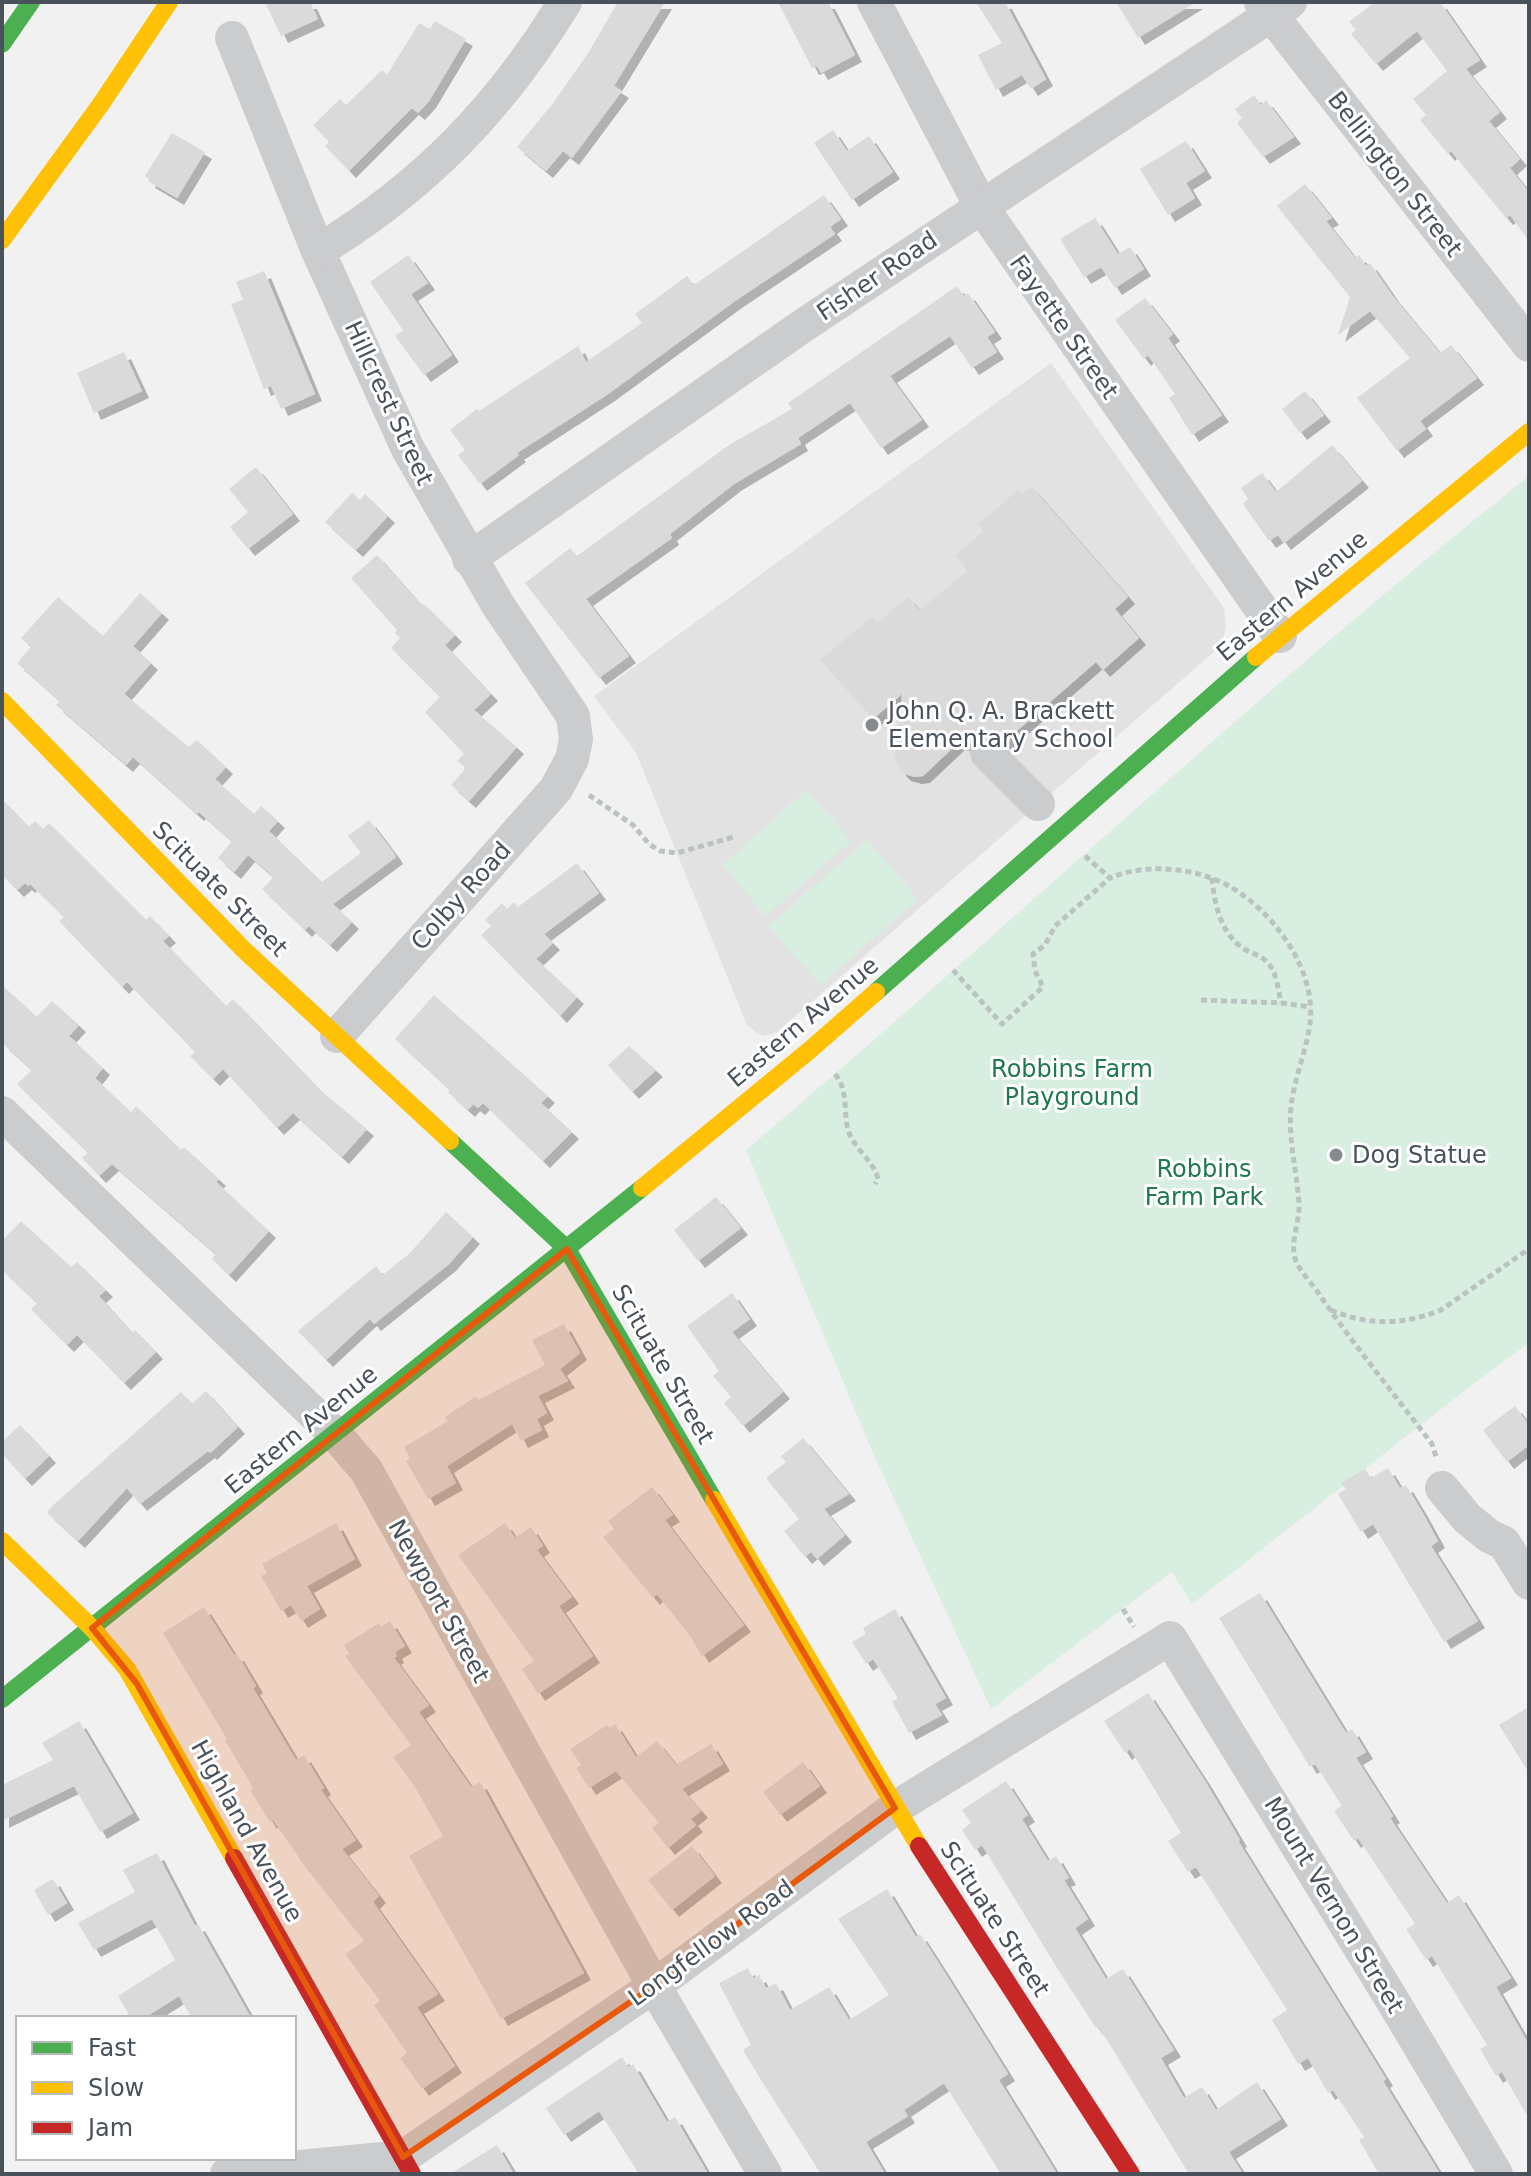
<svg xmlns="http://www.w3.org/2000/svg" width="1531" height="2176" font-family="'DejaVu Sans',sans-serif">
<defs>
<filter id="shadow"><feDropShadow dx="7" dy="7" stdDeviation="0" flood-color="#0004"/></filter>
</defs>
<rect width="100%" height="100%" fill="#f1f1f1"/>
<polygon fill="#e3e2e2" points="1051,363 1224,608 1226,626 1223,640 1215,651 777,1032 764,1036 758,1034 747,1025 636,753 594,696"/>
<g fill="#d7eee0">
<path d="M1529,476V1343L1472,1385L1192,1604L1172,1572L991,1709L873,1453L746,1150C1009,927 1259,690 1529,476Z"/>
<polygon points="807,790 851,841 766,916 722,865"/>
<polygon points="867,840 918,899 820,985 768,926"/>
</g>
<g fill="#dadadb" filter="url(#shadow)">
<polygon points="265,2 310,2 318,19 281,36"/>
<polygon points="618,2 665,2 614,86 622,91 572,158 563,151 546,171 517,147 553,103 587,55"/>
<polygon points="778,2 828,2 855,55 821,73 817,66 812,68"/>
<polygon points="976,2 1005,2 1046,79 1031,89 1022,75 996,90 978,55 1002,43"/>
<polygon points="1116,2 1196,2 1138,38"/>
<polygon points="1375,2 1440,2 1480,60 1466,69 1500,112 1489,121 1520,159 1510,168 1529,192 1529,241 1510,215 1506,218 1451,151 1448,154 1420,120 1426,115 1413,99 1447,71 1417,31 1376,64 1351,34 1356,30 1349,22"/>
<polygon points="435,21 466,39 429,101 418,113 412,108 349,171 325,146 329,142 313,125 340,99 346,105 382,70 387,75 419,23 430,29"/>
<polygon points="1254,95 1261,105 1266,100 1294,137 1263,157 1237,123 1242,118 1235,109"/>
<polygon points="833,130 847,151 869,136 893,172 852,200 814,143"/>
<polygon points="172,133 205,152 177,198 148,181 149,178 145,176"/>
<polygon points="1186,141 1205,171 1186,183 1195,198 1168,215 1140,169"/>
<polygon points="1305,184 1332,218 1326,221 1355,258 1359,255 1366,266 1370,263 1392,295 1440,353 1451,345 1477,378 1420,421 1426,429 1397,451 1357,398 1410,358 1370,311 1338,335 1350,297 1277,206"/>
<polygon points="824,195 841,219 830,227 835,234 735,301 608,394 517,453 519,455 480,484 458,455 465,450 450,430 477,409 479,411 578,346 586,362 642,323 635,314 687,276 694,285"/>
<polygon points="1095,218 1118,254 1130,247 1144,269 1115,288 1101,267 1084,277 1060,239"/>
<polygon points="408,255 428,283 411,294 452,355 424,375 395,336 403,330 370,282"/>
<polygon points="264,271 315,394 281,409 271,386 264,389 231,304 243,300 236,282"/>
<polygon points="957,286 964,296 968,293 995,332 987,337 997,352 972,368 950,336 890,376 922,420 881,448 850,403 798,438 801,444 734,484 670,534 672,538 586,599 629,656 599,678 525,583 570,548 577,556 729,445 792,409 788,403"/>
<polygon points="1145,298 1173,334 1168,338 1222,415 1192,435 1169,398 1175,394 1148,355 1144,359 1115,320"/>
<polygon points="124,352 142,391 94,413 77,373"/>
<polygon points="1305,391 1324,415 1300,433 1282,409"/>
<polygon points="1332,445 1362,481 1284,543 1278,535 1269,541 1243,504 1248,499 1241,488 1262,473 1276,492"/>
<polygon points="256,467 293,514 248,549 230,527 248,512 229,489"/>
<polygon points="1032,487 1128,597 1115,609 1139,638 1103,670 1096,662 1010,737 1008,746 993,734 981,734 969,745 958,743 923,776 915,777 904,774 899,769 895,758 902,694 873,719 820,660 872,617 877,623 908,597 919,610 968,571 955,555 983,532 979,524 1019,489 1022,493"/>
<polygon points="352,493 360,500 365,494 388,516 356,550 325,522"/>
<polygon points="377,555 422,606 424,604 455,635 445,645 491,694 474,710 517,747 469,801 451,785 466,768 457,761 464,754 425,712 440,697 391,648 400,638 395,633 397,630 351,578"/>
<polygon points="140,593 162,613 133,646 151,663 124,694 189,747 197,740 226,767 215,779 254,814 261,806 278,821 269,831 322,882 361,853 348,836 369,820 393,852 396,857 333,904 352,922 330,945 309,926 305,930 262,889 274,877 248,855 234,872 218,858 232,841 199,812 197,814 133,757 126,765 56,705 60,701 17,663 31,647 21,638 58,597 103,636"/>
<polygon points="2,799 29,827 35,821 43,829 49,823 146,920 150,916 169,936 163,941 226,1006 233,999 320,1090 367,1129 342,1157 293,1113 277,1128 223,1069 213,1079 190,1056 195,1052 127,982 122,987 59,921 64,917 30,884 28,886 25,883 17,890 2,875"/>
<polygon points="577,863 599,893 544,934 553,943 536,959 577,997 560,1016 481,935 491,926 485,920 502,903 507,909 514,902 518,907"/>
<polygon points="2,985 37,1017 52,1001 79,1025 69,1036 103,1068 95,1078 131,1112 136,1106 181,1150 184,1147 219,1179 216,1182 269,1231 229,1275 212,1259 216,1254 112,1164 99,1176 82,1158 88,1153 17,1084 32,1070 2,1043"/>
<polygon points="434,995 548,1096 541,1103 572,1132 543,1161 483,1103 478,1108 473,1104 468,1110 448,1092 450,1090 395,1039"/>
<polygon points="629,1046 656,1070 632,1092 608,1065"/>
<polygon points="716,1197 741,1228 698,1261 674,1230"/>
<polygon points="446,1212 473,1237 449,1264 374,1324 370,1319 326,1360 298,1331 376,1266 383,1275 410,1253"/>
<polygon points="21,1221 71,1267 77,1262 106,1290 99,1296 132,1333 135,1330 156,1352 124,1383 77,1335 67,1345 31,1309 37,1303 2,1270 2,1241"/>
<polygon points="732,1293 750,1319 732,1332 783,1392 743,1426 724,1403 731,1397 713,1376 719,1371 687,1326"/>
<polygon points="564,1324 580,1353 560,1369 568,1381 538,1396 547,1413 537,1419 542,1430 521,1441 512,1424 447,1466 456,1483 428,1499 406,1461 410,1458 404,1447 448,1421 445,1417 476,1396 478,1400 545,1365 532,1340"/>
<polygon points="206,1391 238,1427 210,1453 208,1451 140,1504 127,1488 78,1541 47,1513 51,1507 181,1392 192,1404"/>
<polygon points="1515,1406 1529,1425 1529,1445 1507,1462 1483,1430"/>
<polygon points="20,1425 49,1456 25,1479 2,1454 2,1442"/>
<polygon points="803,1438 849,1494 824,1509 845,1535 817,1559 811,1552 805,1557 784,1531 799,1519 766,1478 786,1462 781,1456"/>
<polygon points="1388,1468 1400,1488 1406,1485 1421,1510 1438,1541 1431,1546 1478,1621 1444,1642 1373,1524 1361,1532 1338,1494 1346,1489 1341,1483 1365,1469 1371,1478"/>
<polygon points="652,1487 673,1515 665,1520 744,1625 702,1656 690,1636 657,1594 653,1598 603,1537 614,1529 608,1521"/>
<polygon points="336,1523 355,1559 307,1586 320,1609 301,1621 291,1605 281,1611 261,1576 267,1573 262,1564"/>
<polygon points="505,1523 515,1538 531,1527 543,1546 537,1550 572,1597 559,1606 593,1656 538,1694 522,1669 534,1661 458,1555"/>
<polygon points="1260,1593 1346,1733 1352,1729 1366,1752 1356,1758 1393,1816 1390,1818 1447,1903 1459,1895 1511,1978 1496,1987 1529,2045 1529,2119 1502,2072 1496,2076 1480,2049 1487,2045 1432,1956 1426,1960 1406,1929 1415,1924 1358,1838 1354,1841 1334,1811 1342,1806 1315,1764 1310,1767 1219,1618"/>
<polygon points="204,1607 234,1655 237,1654 256,1686 253,1688 296,1760 304,1755 324,1788 321,1790 356,1840 342,1849 379,1896 373,1902 438,1994 417,2007 455,2066 422,2089 400,2058 407,2053 374,2005 380,2001 345,1954 364,1941 306,1868 273,1820 270,1822 250,1790 253,1788 225,1740 227,1739 163,1633"/>
<polygon points="895,1609 946,1698 935,1704 942,1715 909,1733 892,1702 898,1698 873,1659 866,1664 852,1642 866,1634 863,1628"/>
<polygon points="390,1621 405,1646 395,1652 397,1656 394,1658 429,1705 419,1712 471,1787 480,1782 584,1973 501,2019 409,1856 443,1836 413,1784 393,1757 411,1745 345,1656 349,1654 344,1645 379,1623 381,1627"/>
<polygon points="1148,1693 1205,1781 1240,1840 1238,1841 1386,2079 1383,2081 1440,2174 1379,2174 1359,2140 1364,2137 1333,2090 1328,2093 1308,2058 1298,2064 1272,2020 1287,2010 1196,1867 1188,1872 1168,1841 1181,1833 1130,1749 1125,1753 1104,1721"/>
<polygon points="1529,1707 1529,1773 1499,1725"/>
<polygon points="79,1721 133,1813 100,1832 74,1786 2,1821 2,1785 53,1760 42,1743"/>
<polygon points="615,1724 636,1757 657,1741 676,1765 711,1744 723,1764 682,1789 701,1811 691,1819 696,1825 668,1848 652,1828 659,1823 616,1771 589,1788 576,1768 581,1765 570,1749 607,1725 610,1728"/>
<polygon points="803,1762 820,1786 780,1815 763,1792"/>
<polygon points="1006,1781 1028,1815 1022,1819 1048,1861 1056,1856 1069,1878 1064,1880 1088,1919 1075,1928 1106,1979 1123,1969 1174,2050 1161,2058 1184,2098 1202,2087 1216,2110 1257,2082 1281,2119 1229,2152 1243,2174 1189,2174 1099,2027 1096,2028 1057,1968 982,1845 975,1850 962,1830 971,1823 962,1810"/>
<polygon points="692,1846 715,1876 672,1910 648,1880"/>
<polygon points="157,1853 195,1926 198,1924 251,2018 192,2018 179,1996 144,2018 131,2018 118,1996 175,1960 152,1919 94,1950 78,1923 135,1892 123,1870"/>
<polygon points="53,1879 67,1903 48,1915 34,1890"/>
<polygon points="887,1889 916,1937 920,1934 940,1965 1008,2074 999,2080 1057,2174 1001,2174 944,2083 904,2110 908,2116 866,2142 885,2174 821,2174 761,2080 743,2050 751,2045 719,1983 748,1968 753,1978 759,1975 766,1988 776,1983 790,2010 829,1987 849,2020 889,1995 838,1919"/>
<polygon points="622,2057 628,2067 633,2064 667,2122 675,2117 708,2174 639,2174 599,2111 564,2135 546,2108"/>
<polygon points="497,2145 514,2174 450,2174"/>
</g>
<g fill="none" stroke-linecap="round" stroke-linejoin="round">
<g stroke="#bac3c1" stroke-width="5" stroke-dasharray="6 4" stroke-linecap="butt">
<polyline points="589,795 633,825 649,844 660,851 677,853 734,837"/>
<path d="M1085,856L1110,878C1145,863 1193,867 1227,885C1273,910 1317,970 1310,1024C1306,1052 1294,1079 1291,1107C1288,1141 1297,1171 1299,1204C1300,1221 1290,1242 1295,1258C1298,1270 1312,1283 1319,1294C1354,1345 1394,1394 1432,1444L1437,1460"/>
<path d="M1212,878C1214,901 1220,931 1240,946C1248,953 1260,954 1267,962C1277,972 1278,989 1281,1003"/>
<polyline points="953,970 1002,1024 1043,987 1035,971 1033,954 1045,945 1055,926 1110,878"/>
<polyline points="1201,1000 1281,1003 1311,1007"/>
<path d="M835,1074C849,1092 843,1110 848,1130C854,1149 874,1161 878,1179L875,1184"/>
<path d="M1331,1310C1368,1326 1403,1325 1441,1310L1529,1249"/>
<polyline points="1123,1609 1134,1627"/>
</g>
<g stroke="#cbccce" stroke-width="34">
<polyline points="874,2 981,206 1280,636"/>
<polyline points="1261,2 1529,345"/>
<polyline points="232,38 318,251 408,449 498,605 573,716 576,739 572,759 556,789 337,1036"/>
<path d="M318,251C425,186 500,108 565,2"/>
<polyline points="469,559 801,327 1290,2"/>
<polyline points="987,753 1038,804"/>
<polyline points="2,1113 335,1434 366,1470 654,1986 765,2174"/>
<polyline points="1442,1488 1467,1518 1489,1536 1504,1543 1529,1583"/>
<polyline points="227,2174 403,2157 654,1986 895,1808 1170,1638 1391,1998 1496,2174"/>
</g>
<g stroke="#4caf50" stroke-width="18">
<polyline points="2,44 31,2"/>
<polyline points="876,992 1256,657"/>
<polyline points="450,1141 567,1249 714,1500"/>
<polyline points="2,1699 642,1188"/>
</g>
<g stroke="#ffc107" stroke-width="18">
<polyline points="2,240 101,104 169,2"/>
<polyline points="1256,657 1529,432"/>
<polyline points="2,701 243,949 450,1141"/>
<polyline points="642,1188 811,1049 876,992"/>
<polyline points="714,1500 919,1846"/>
<polyline points="2,1541 92,1628 127,1669 234,1858"/>
</g>
<g stroke="#c62828" stroke-width="18">
<polyline points="919,1846 1131,2174"/>
<polyline points="234,1858 412,2174"/>
</g>
</g>
<path fill="#e8590c" fill-opacity="0.2" stroke="#e8590c" stroke-width="6" stroke-linejoin="round" d="M567,1249L895,1808L654,1986L403,2157L137,1684L92,1628Z"/>
<g fill="#848a90" stroke="#fff" stroke-width="3">
<circle cx="872" cy="725" r="8"/>
<circle cx="1336" cy="1155" r="8"/>
</g>
<g text-anchor="middle" stroke-width="6" stroke-linejoin="round" paint-order="stroke">
<g font-size="24" fill="#49525b" stroke="#fff">
<text transform="translate(1395 174) rotate(52)" y="8">Bellington Street</text>
<text transform="translate(877 276) rotate(-34)" y="8">Fisher Road</text>
<text transform="translate(1064 327) rotate(55)" y="8">Fayette Street</text>
<text transform="translate(389 403) rotate(65)" y="8">Hillcrest Street</text>
<text transform="translate(1292 596) rotate(-40)" y="8">Eastern Avenue</text>
<text transform="translate(220 889) rotate(45)" y="8">Scituate Street</text>
<text transform="translate(461 896) rotate(-48)" y="8">Colby Road</text>
<text transform="translate(803 1022) rotate(-40)" y="8">Eastern Avenue</text>
<text transform="translate(663 1364) rotate(60)" y="8">Scituate Street</text>
<text transform="translate(301 1430) rotate(-39)" y="8">Eastern Avenue</text>
<text transform="translate(439 1601) rotate(61)" y="8">Newport Street</text>
<text transform="translate(247 1831) rotate(61)" y="8">Highland Avenue</text>
<text transform="translate(1334 1905) rotate(59)" y="8">Mount Vernon Street</text>
<text transform="translate(995 1919) rotate(57)" y="8">Scituate Street</text>
<text transform="translate(711 1943) rotate(-36)" y="8">Longfellow Road</text>
</g>
<g font-size="24" fill="#49525b" stroke="#fff" text-anchor="start">
<text x="888" y="719">John Q. A. Brackett<tspan x="888" dy="28">Elementary School</tspan></text>
<text x="1352" y="1163">Dog Statue</text>
</g>
<g font-size="24" fill="#1f784e" stroke="#fff">
<text x="1072" y="1077">Robbins Farm<tspan x="1072" dy="28">Playground</tspan></text>
<text x="1204" y="1177">Robbins<tspan x="1204" dy="28">Farm Park</tspan></text>
</g>
</g>
<rect width="1531" height="2176" fill="none" stroke="#49525b" stroke-width="8"/>
<rect x="16" y="2016" width="280" height="144" fill="#ffffff" stroke="#b6babd" stroke-width="2"/>
<rect x="32" y="2042" width="40" height="12" fill="#4caf50" stroke="#b6babd" stroke-width="2"/>
<text x="88" y="2056" font-size="24" fill="#49525b">Fast</text>
<rect x="32" y="2082" width="40" height="12" fill="#ffc107" stroke="#b6babd" stroke-width="2"/>
<text x="88" y="2096" font-size="24" fill="#49525b">Slow</text>
<rect x="32" y="2122" width="40" height="12" fill="#c62828" stroke="#b6babd" stroke-width="2"/>
<text x="88" y="2136" font-size="24" fill="#49525b">Jam</text>
</svg>
